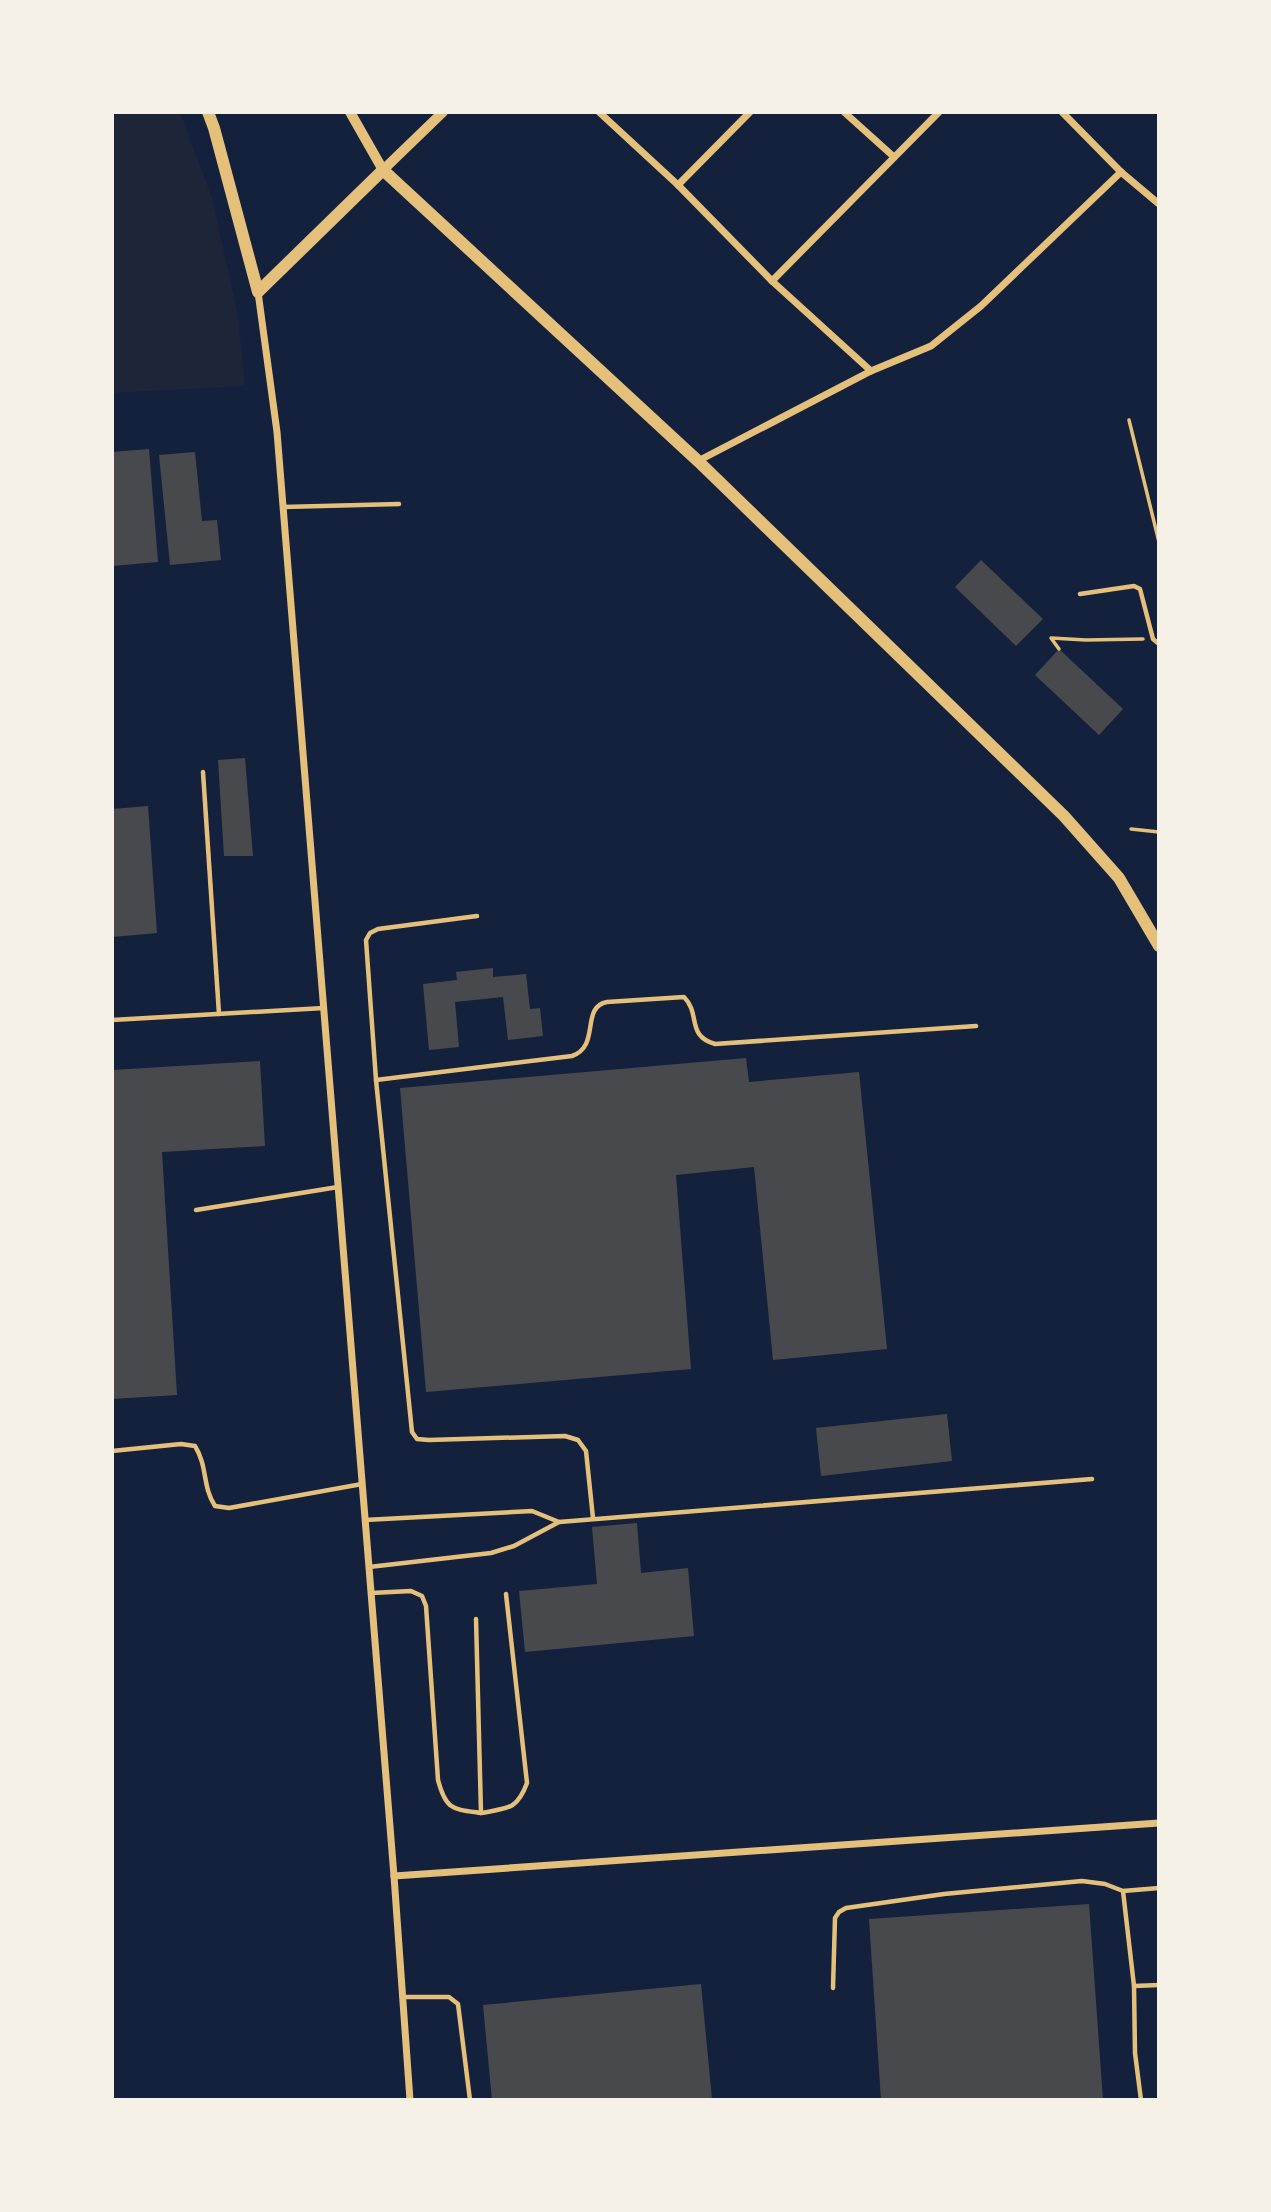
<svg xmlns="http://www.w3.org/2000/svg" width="1271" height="2212" font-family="Commissioner,sans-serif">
<rect width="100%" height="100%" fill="#14213d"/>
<polygon fill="#1d2539" points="112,112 180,112 212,198 238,316 245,386 112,393"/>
<g fill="#48494c">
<polygon points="149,449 158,562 112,566 112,452"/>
<polygon points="195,452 202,521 217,520 221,560 170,565 159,455"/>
<polygon points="981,560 1043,619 1016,646 955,587"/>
<polygon points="1059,649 1123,709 1099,735 1035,675"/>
<polygon points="245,758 253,856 224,856 218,760"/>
<polygon points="148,806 157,933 112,937 112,809"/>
<polygon points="493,968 493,977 526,974 530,1009 540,1008 543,1036 508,1040 503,997 455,1002 459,1047 429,1050 423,984 457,980 456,972"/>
<polygon points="746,1058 749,1082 859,1072 887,1349 773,1360 754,1167 676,1175 691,1369 426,1392 400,1088"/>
<polygon points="260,1061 265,1146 162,1152 177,1395 112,1399 112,1070"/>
<polygon points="947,1414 952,1461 821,1476 816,1428"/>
<polygon points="637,1523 641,1573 688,1568 694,1636 525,1652 519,1591 597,1584 592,1527"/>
<polygon points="1089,1904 1103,2100 881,2100 869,1919"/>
<polygon points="701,1984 712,2099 492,2100 483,2005"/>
</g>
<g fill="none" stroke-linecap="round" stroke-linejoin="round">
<g stroke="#e5c07b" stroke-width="3.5">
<polyline points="1129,420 1159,542"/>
<polyline points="1059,649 1051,638 1086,640 1143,639"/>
<polyline points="1131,829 1159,832"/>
</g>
<g stroke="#e5c07b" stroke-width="4.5">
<polyline points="283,507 399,504"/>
<polyline points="1080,594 1134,586 1140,589 1153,639 1159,644"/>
<polyline points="203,772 219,1014"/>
<polyline points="112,1020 324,1008"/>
<polyline points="376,1080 366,940 370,933 378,929 477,916"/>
<polyline points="196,1210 338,1187"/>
<path d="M112,1451L181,1444L195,1446C208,1467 202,1486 215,1506L229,1508L362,1484"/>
<path d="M593,1518L586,1451L578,1440L565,1436L429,1440L417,1439L412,1432L376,1080L572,1056C601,1046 580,1007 607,1002L684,997C701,1014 686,1036 715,1044L976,1026"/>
<polyline points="365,1520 532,1511 559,1522 1092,1479"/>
<polyline points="369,1567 491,1553 514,1546 559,1522"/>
<path d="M371,1593L411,1591L422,1596L426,1606L438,1780C446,1810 452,1809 481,1813L476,1619"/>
<path d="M481,1813C508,1808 517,1810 527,1783L506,1594"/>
<polyline points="1123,1891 1159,1888"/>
<polyline points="1134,1986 1135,2053 1141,2100"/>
<polyline points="833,1988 835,1918 839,1912 846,1908 944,1894 1082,1881 1105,1884 1123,1891 1134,1986 1159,1985"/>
<polyline points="402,1997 449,1997 458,2004 470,2100"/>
</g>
<g stroke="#e5c07b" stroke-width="7">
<polyline points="599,112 678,185 772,281 871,371"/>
<polyline points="844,112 894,157"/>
<polyline points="1062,112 1121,172 1159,204"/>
<polyline points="678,185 750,112"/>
<polyline points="772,281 939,112"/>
<polyline points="258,292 277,432 394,1876 410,2100"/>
<polyline points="698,461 871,371 931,346 981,306 1121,172"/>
<polyline points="394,1876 1159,1823"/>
</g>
<polyline stroke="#e5c07b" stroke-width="10" points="350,112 383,170 443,112"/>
<polyline stroke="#e5c07b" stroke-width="12" points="208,112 214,128 258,292 383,170 698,461 1064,816 1119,878 1159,946"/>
</g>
<rect width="1271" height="2212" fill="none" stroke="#f6f1e7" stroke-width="228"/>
</svg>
